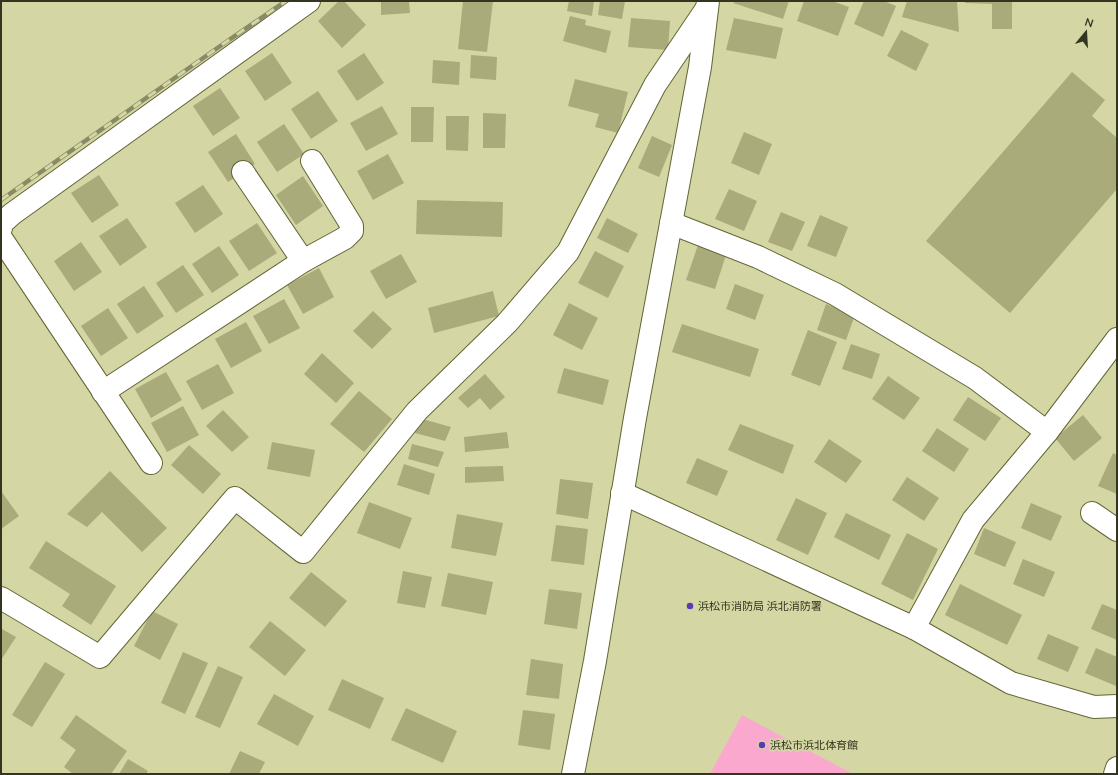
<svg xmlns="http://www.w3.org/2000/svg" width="1118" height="775" font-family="Mulish,'Noto Sans JP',sans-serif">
<rect width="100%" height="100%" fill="#d4d7a3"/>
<polygon fill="#fba8ce" points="742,715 853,774 710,774"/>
<g fill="#a9ac7a">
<polygon points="339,1 344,1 366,25 342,48 318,21"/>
<polygon points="381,1 409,1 410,13 381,15"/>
<polygon points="463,1 493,1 487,52 458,49"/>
<polygon points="569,1 594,1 592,16 567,11"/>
<polygon points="600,1 625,1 622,19 598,15"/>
<polygon points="736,1 789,1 783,19 733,3"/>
<polygon points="804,1 832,1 849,7 838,36 797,21"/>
<polygon points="864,1 884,1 896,6 883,37 854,24"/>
<polygon points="907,1 957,1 959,32 902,17"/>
<polygon points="965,1 1012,1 1012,29 992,29 992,4 965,3"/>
<polygon points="570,16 586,20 585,25 611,31 606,53 563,41"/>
<polygon points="631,18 670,21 668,50 628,47"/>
<polygon points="734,18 783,28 776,59 726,50"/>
<polygon points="901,30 929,44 916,71 887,56"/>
<polygon points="272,53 292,83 265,101 245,71"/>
<polygon points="364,53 384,83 357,101 337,71"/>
<polygon points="471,55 497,57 496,80 470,78"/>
<polygon points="433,60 460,62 459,85 432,83"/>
<polygon points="1072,72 1105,100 1092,116 1117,138 1117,189 1010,313 926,241"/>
<polygon points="575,79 628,92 618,133 595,127 599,114 568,106"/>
<polygon points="220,88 240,118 213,136 193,106"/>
<polygon points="318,91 338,121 311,139 291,109"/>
<polygon points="382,106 398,134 366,151 350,123"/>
<polygon points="411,107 434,107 433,142 411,142"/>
<polygon points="483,113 506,114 505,148 483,148"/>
<polygon points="446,116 469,116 468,151 446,150"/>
<polygon points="284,124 304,154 277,172 257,142"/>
<polygon points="744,132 772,144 759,175 731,163"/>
<polygon points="236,134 255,164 228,182 208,152"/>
<polygon points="652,136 672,145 659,177 638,168"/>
<polygon points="388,154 404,183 373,200 357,171"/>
<polygon points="99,175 119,205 92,223 71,193"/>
<polygon points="303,176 323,206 296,225 276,195"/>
<polygon points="203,185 223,214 195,233 175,203"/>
<polygon points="729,189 757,201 744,231 715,219"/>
<polygon points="417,200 503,202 502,237 416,234"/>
<polygon points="781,212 805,222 792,251 768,242"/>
<polygon points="820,215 848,227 836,257 807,246"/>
<polygon points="127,218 147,247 120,266 99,236"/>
<polygon points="607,218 638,234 628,253 597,238"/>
<polygon points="257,223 277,253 249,271 229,241"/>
<polygon points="81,242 102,272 74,291 54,261"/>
<polygon points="698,245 726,255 715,289 686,280"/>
<polygon points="219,246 239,275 212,293 192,264"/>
<polygon points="595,251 624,266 608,298 578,283"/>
<polygon points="401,254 417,282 386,299 370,271"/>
<polygon points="183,265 204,295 176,313 156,283"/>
<polygon points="319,268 334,297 303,314 287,285"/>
<polygon points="735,284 764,295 755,320 726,309"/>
<polygon points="144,286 164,316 137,334 117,304"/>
<polygon points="493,291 499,316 434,333 428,308"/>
<polygon points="284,299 300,328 269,344 253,316"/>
<polygon points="569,303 598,318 582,350 553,335"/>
<polygon points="826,304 855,315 846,340 817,330"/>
<polygon points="108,308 128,338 101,356 81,326"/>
<polygon points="373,311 392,329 372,349 353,331"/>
<polygon points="246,322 262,351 231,368 215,339"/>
<polygon points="682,324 759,349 750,377 672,352"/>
<polygon points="808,330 837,342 820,386 791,375"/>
<polygon points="851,344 880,354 872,379 842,369"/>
<polygon points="322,353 354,383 336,403 304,374"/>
<polygon points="218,364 234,393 202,410 186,381"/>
<polygon points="564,368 609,380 603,405 557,393"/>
<polygon points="166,372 182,400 151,418 135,389"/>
<polygon points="485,374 505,397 490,410 480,398 468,408 458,398"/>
<polygon points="888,376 920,398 904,420 872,399"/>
<polygon points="359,391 392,419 364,452 330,424"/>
<polygon points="968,397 1001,418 985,441 953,420"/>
<polygon points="183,406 199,435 167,452 151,423"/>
<polygon points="223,410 249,437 232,452 206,426"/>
<polygon points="1083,415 1102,438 1074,461 1055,438"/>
<polygon points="419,418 451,427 445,441 415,433"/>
<polygon points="740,424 794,445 783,474 728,450"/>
<polygon points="937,428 969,449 954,472 922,451"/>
<polygon points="507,432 509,448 465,452 464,437"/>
<polygon points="829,439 862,461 846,483 814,462"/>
<polygon points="272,442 315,450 310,477 267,469"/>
<polygon points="412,444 444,452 438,467 408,459"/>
<polygon points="189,445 221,474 203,494 171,465"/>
<polygon points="1113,453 1117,455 1117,494 1098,486"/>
<polygon points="697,458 728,471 717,496 686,483"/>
<polygon points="404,464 435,474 429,495 397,485"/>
<polygon points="503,466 504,481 465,483 465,467"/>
<polygon points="110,471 167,528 142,552 102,512 87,527 67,514"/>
<polygon points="907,477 939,498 924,521 892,500"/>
<polygon points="560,479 593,483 588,519 556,514"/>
<polygon points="1,491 19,516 1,529"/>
<polygon points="796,498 827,513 808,555 776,540"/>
<polygon points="369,502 412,518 400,549 357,533"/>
<polygon points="1031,503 1062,516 1051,541 1021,528"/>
<polygon points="846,513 891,535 879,560 834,537"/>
<polygon points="457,514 503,523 496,556 451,548"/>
<polygon points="556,525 588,529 584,565 551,561"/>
<polygon points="984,528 1016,542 1005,567 974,554"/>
<polygon points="907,533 938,549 913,600 881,584"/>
<polygon points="46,541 116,586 91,625 62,606 70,594 29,568"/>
<polygon points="1023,559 1055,572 1044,597 1013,584"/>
<polygon points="403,571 432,577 425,608 397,603"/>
<polygon points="311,572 347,601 325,627 289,598"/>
<polygon points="448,573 493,582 486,615 441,606"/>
<polygon points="960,584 1022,615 1007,645 945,615"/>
<polygon points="549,589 582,593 577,629 544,624"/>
<polygon points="1102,604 1117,610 1117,640 1091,629"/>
<polygon points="152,611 178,624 160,660 134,646"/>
<polygon points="270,621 306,650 285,676 249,647"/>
<polygon points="2,629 16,637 1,660 1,630"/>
<polygon points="1048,634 1079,647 1068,672 1037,659"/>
<polygon points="1096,648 1117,657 1116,686 1085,673"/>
<polygon points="183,652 208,663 185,714 161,703"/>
<polygon points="531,659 563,664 559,699 526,695"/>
<polygon points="45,662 65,674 32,727 12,715"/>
<polygon points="218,666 243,677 220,728 195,717"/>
<polygon points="342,679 384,698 370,729 328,710"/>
<polygon points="274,694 314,716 298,746 257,724"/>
<polygon points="406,708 457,731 443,763 391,740"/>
<polygon points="523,710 555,714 550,750 518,745"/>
<polygon points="76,715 127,751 111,774 73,774 64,767 76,750 60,738"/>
<polygon points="240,751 265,762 259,774 229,774"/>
<polygon points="128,759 148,771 146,774 119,774"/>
</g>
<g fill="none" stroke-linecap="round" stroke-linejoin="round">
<g stroke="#636535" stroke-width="24">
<g id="minor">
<polyline points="243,172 303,261"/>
<polyline points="671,223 758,257 835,294 975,378 1047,432"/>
<polyline points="1,228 2,223 12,214 309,1"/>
<polyline points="1,238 151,463"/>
<polyline points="103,392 303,261 345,238 352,231 352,226 312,161"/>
<polyline points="622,493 914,628 1011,683 1094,707 1117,706"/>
<polyline points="1092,513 1117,530"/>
<polyline points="1,598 100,657 235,498 303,552 417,411 507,323 568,252 655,85 707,8"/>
<polyline points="914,628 973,520 1047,432 1117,339"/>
<polyline points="1115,774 1117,768"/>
</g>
</g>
<g stroke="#636535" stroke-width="24">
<polyline id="tertiary" points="573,774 595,661 635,418 700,67 708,1"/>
</g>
<use href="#minor" stroke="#fff" stroke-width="22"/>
<use href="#tertiary" stroke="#fff" stroke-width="22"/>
<g stroke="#898b66" stroke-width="4.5">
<polyline id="rail" points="1,200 226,42 286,1"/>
</g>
<use href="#rail" stroke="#d4d7a3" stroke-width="3" stroke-dasharray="9" stroke-linecap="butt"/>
</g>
<g fill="#5c3ab2" stroke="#d4d7a3" stroke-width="1.5">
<circle cx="690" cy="606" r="4"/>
<circle cx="762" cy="745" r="4"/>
</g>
<g text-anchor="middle" stroke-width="3.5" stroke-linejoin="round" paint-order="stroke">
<g font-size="11" fill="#343520" stroke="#d4d7a3" text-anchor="start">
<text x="698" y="610">浜松市消防局 浜北消防署</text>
<text x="770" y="749">浜松市浜北体育館</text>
</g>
</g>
<rect width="1118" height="775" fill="none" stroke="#343520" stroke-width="4"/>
<g transform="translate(1086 32) rotate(18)" stroke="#d4d7a3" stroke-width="3" paint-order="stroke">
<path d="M0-3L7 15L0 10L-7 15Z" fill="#343520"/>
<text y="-6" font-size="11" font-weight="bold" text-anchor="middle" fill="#343520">N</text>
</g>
</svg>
